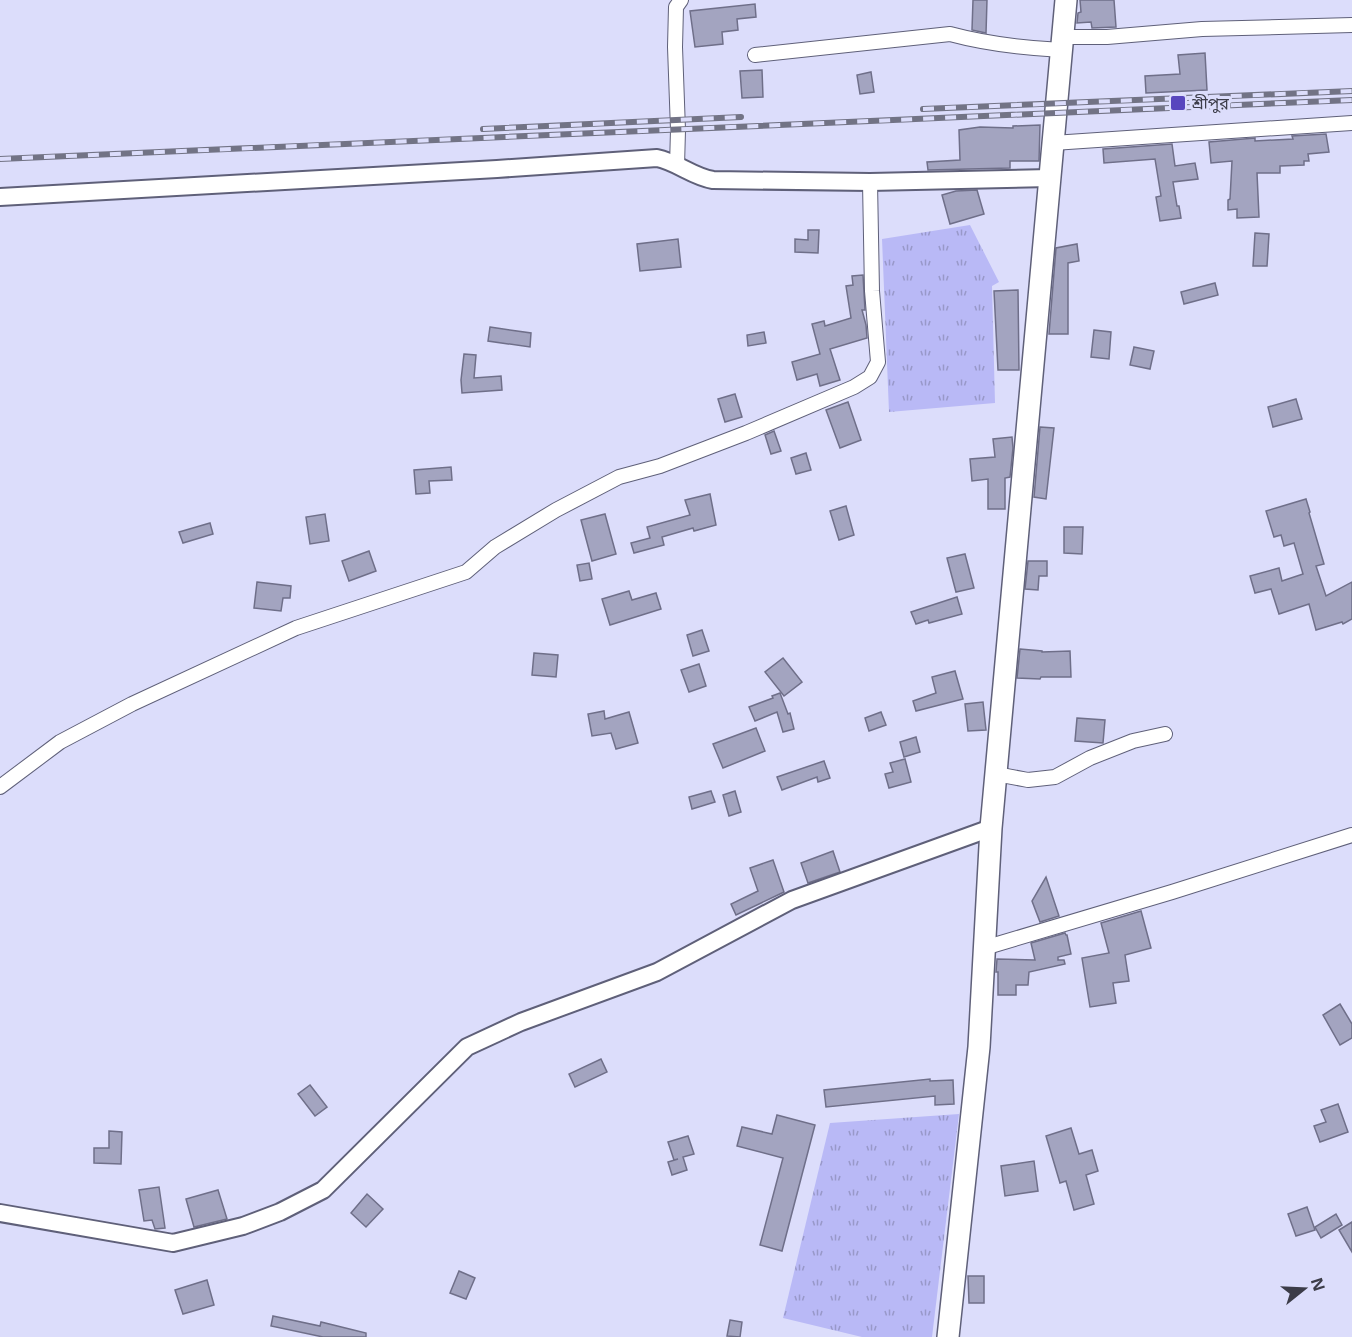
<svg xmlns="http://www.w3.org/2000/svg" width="1352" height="1337" font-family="'Noto Sans','Noto Sans Bengali',sans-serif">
<defs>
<pattern id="park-tufts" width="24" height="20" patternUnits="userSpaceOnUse" patternTransform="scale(1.5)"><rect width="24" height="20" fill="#b9b9f6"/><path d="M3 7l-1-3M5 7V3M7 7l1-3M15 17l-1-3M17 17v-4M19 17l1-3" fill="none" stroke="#9898c9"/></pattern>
</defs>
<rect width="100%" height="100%" fill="#dcddfb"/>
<g fill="url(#park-tufts)">
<polygon points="970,225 999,282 992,286 995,403 889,412 882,239"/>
<polygon points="959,1114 932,1337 862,1337 783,1318 830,1123"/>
</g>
<g fill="#a3a4c0" stroke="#6f6f89" stroke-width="1.5">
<polygon points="973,0 987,0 986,33 972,30"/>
<polygon points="1080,0 1114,0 1116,27 1092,28 1091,22 1077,23 1078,13 1081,12"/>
<polygon points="755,4 756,17 737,19 738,30 722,32 723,44 695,47 690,11"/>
<polygon points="1205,53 1207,90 1146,93 1145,76 1180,74 1178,55"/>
<polygon points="762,70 763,97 742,98 740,71"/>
<polygon points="871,72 874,92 860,94 857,75"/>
<polygon points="1040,125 1039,161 1010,161 1010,168 928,170 927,162 960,160 959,130 980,127 1013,128 1013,126"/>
<polygon points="1326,134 1329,152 1308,154 1309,161 1304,161 1304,165 1280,166 1280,173 1257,173 1259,217 1237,218 1237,209 1228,210 1228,200 1230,199 1232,161 1211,163 1209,142 1255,138 1255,141 1293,139 1292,136"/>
<polygon points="1172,144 1175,166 1195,163 1198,179 1173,182 1177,206 1179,206 1181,218 1160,221 1156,197 1161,196 1155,159 1104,163 1103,149"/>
<polygon points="977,190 984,214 950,224 942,195 956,191"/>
<polygon points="808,230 819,230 818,253 795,252 795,239 808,240"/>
<polygon points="1255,233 1269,234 1267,266 1253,266"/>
<polygon points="678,239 681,267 640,271 637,244"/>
<polygon points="1077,244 1079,261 1068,263 1068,334 1049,334 1056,248"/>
<polygon points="863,275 865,310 862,310 866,325 867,338 830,349 840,380 820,386 817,374 797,380 792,362 820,354 812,324 824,321 825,326 851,318 846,286 853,285 852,276"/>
<polygon points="1215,283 1218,295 1184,304 1181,292"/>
<polygon points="1018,290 1019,370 998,370 994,291"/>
<polygon points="490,327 531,333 530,347 488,341"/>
<polygon points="1094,330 1111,332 1109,359 1091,357"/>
<polygon points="764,332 766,343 748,346 747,335"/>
<polygon points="1134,347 1154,351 1150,369 1130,365"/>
<polygon points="464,354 476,355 474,378 501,376 502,390 462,393 461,380"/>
<polygon points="735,394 742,417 725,422 718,399"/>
<polygon points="1296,399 1302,419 1273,427 1268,407"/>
<polygon points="848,402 861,440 840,448 826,410"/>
<polygon points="1040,427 1054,428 1046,499 1034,497"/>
<polygon points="774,431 781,451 771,454 765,435"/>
<polygon points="1012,437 1013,448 1010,477 1005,478 1005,509 988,509 988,479 972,481 970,459 995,457 993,439"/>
<polygon points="806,453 811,470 796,474 791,458"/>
<polygon points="451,467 452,480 429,481 430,493 416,494 414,470"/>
<polygon points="710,494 716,525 694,531 693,528 662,537 664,545 634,553 631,543 650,538 647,527 690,515 685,500"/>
<polygon points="1306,499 1310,512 1309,513 1324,564 1316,566 1326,596 1352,582 1352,619 1343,624 1342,622 1316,630 1309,604 1279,614 1271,589 1255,593 1250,576 1279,568 1282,581 1303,574 1294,543 1284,546 1281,535 1274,537 1266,511"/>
<polygon points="846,506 854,535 839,540 830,511"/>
<polygon points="325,514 329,541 310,544 306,517"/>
<polygon points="605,514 616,554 592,561 581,520"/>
<polygon points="210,523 213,534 183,543 179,532"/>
<polygon points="1064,527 1083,527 1082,554 1064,553"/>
<polygon points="369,551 376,571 349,581 342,561"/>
<polygon points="965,554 974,588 956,592 947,558"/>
<polygon points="1028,561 1047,561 1047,576 1039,576 1038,590 1025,589"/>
<polygon points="589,563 592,579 580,581 577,565"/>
<polygon points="257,582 291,586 290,598 283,598 281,611 254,608"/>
<polygon points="629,591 632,600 656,593 661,609 610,625 602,599"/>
<polygon points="957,597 962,614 929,623 928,620 916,624 911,612"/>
<polygon points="702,630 709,651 693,656 687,635"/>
<polygon points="1020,649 1042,651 1042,652 1070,651 1071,677 1041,677 1040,679 1017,678"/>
<polygon points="534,653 558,655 556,677 532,675"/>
<polygon points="783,658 802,682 784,696 765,672"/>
<polygon points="699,664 706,686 689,692 681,670"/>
<polygon points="955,671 963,699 916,711 913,701 936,693 932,677"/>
<polygon points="780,693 788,714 790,713 794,729 783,732 777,712 755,721 749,707 773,698 772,696"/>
<polygon points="983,702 986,730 968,731 965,704"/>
<polygon points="604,711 605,719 629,712 638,743 616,749 611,733 592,736 588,714"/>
<polygon points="881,712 886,725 869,731 865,718"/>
<polygon points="1077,718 1105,720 1103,743 1075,741"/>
<polygon points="756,728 765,751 723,768 713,744"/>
<polygon points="916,737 920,752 904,757 900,742"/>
<polygon points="905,759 911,782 889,788 885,774 893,772 890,763"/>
<polygon points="824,761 830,778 818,782 817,777 782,790 777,777"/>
<polygon points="711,791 715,802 692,809 689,797"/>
<polygon points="735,791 741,812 729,816 723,795"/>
<polygon points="833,851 840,872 808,883 801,863"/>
<polygon points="773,860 784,892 736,915 731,904 758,891 750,868"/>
<polygon points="1046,877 1059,916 1040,922 1032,901"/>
<polygon points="1141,911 1151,948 1125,955 1129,981 1113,983 1116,1003 1090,1007 1082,958 1109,953 1101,923"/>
<polygon points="1065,933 1066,935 1067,935 1071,954 1058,957 1058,960 1064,960 1065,964 1029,972 1028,985 1016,985 1016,995 998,995 998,972 996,972 997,959 1035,960 1031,943"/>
<polygon points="1340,1004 1352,1024 1352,1038 1340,1045 1323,1015"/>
<polygon points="601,1059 607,1072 575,1087 569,1074"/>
<polygon points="930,1079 930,1081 953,1080 954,1104 935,1105 935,1096 826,1107 824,1090"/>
<polygon points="310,1085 327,1107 315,1116 298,1094"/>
<polygon points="1338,1104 1348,1132 1320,1142 1314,1126 1326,1122 1321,1110"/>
<polygon points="777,1115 815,1125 782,1251 760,1245 783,1158 737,1146 742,1127 772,1134"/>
<polygon points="1071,1128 1079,1154 1092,1150 1098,1171 1086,1175 1094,1204 1074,1210 1066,1181 1060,1183 1046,1136"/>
<polygon points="109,1131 122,1132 121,1164 94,1163 94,1148 109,1148"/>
<polygon points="688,1136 694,1154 683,1157 687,1170 672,1175 668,1162 678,1159 674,1160 668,1142"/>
<polygon points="1034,1161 1038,1191 1005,1196 1001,1166"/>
<polygon points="159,1187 165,1228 155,1229 152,1220 144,1221 139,1190"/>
<polygon points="218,1190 227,1219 194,1227 186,1199"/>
<polygon points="367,1194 383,1209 366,1227 351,1213"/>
<polygon points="1307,1207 1315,1230 1296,1236 1288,1214"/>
<polygon points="1336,1214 1342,1225 1321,1238 1315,1227"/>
<polygon points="1352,1222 1352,1252 1339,1230"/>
<polygon points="459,1271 475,1278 466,1299 450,1293"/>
<polygon points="968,1276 984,1276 984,1303 969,1303"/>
<polygon points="207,1280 214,1305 183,1314 175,1290"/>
<polygon points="273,1316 320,1326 321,1322 366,1333 366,1337 323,1337 271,1326"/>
<polygon points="730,1320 742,1322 740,1337 727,1336"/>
</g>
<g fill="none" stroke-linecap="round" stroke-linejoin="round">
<g stroke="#5f6079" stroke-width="16">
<g id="minor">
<polyline points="1062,37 1107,37 1202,29 1352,25"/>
<path d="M755,55L950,34C987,44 1023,48 1061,50"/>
<polyline points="1053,143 1352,123"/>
<polyline points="677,166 678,130 675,47 676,7 681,0"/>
<polyline points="996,774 1028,780 1055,777 1090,758 1133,741 1165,734"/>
<polyline points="0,787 60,742 132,704 296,628 466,572 495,547 556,510 619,477 660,466 746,433 854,387 870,377 878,362 872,291 870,182"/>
<polyline points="984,948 1172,892 1352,835"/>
</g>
</g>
<g stroke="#5f6079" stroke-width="20">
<g id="tertiary">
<path d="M0,197L497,169L657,158C677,162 693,177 713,180L870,182L1050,178"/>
<polyline points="0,1213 173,1243 243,1226 280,1212 323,1190 467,1047 521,1022 657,972 792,900 991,828"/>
</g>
</g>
<g stroke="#5f6079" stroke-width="24">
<polyline id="primary" points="948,1337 979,1047 991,828 1066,0"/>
</g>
<use href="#minor" stroke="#fff" stroke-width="14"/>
<use href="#tertiary" stroke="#fff" stroke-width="16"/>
<use href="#primary" stroke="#fff" stroke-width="21"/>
<g stroke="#727385" stroke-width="6">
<g id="rail">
<polyline points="923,109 1352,91"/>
<polyline points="483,129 741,117"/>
<polyline points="0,159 1352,100"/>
</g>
</g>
<use href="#rail" stroke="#dcddfb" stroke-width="4" stroke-dasharray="11" stroke-linecap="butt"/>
</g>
<rect fill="#5846be" stroke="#dcddfb" stroke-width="2" x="1170" y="95" width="16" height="16" rx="3"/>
<g text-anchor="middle" stroke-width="6" stroke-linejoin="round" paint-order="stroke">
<g font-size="16" fill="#3c3c48" stroke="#dcddfb" text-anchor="start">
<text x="1192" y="109">শ্রীপুর</text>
</g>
</g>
<g transform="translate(1304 1289) rotate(72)" stroke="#dcddfb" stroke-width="4.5" paint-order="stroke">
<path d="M0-4.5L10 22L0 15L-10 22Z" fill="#3c3c48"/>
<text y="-9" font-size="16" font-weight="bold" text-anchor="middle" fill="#3c3c48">N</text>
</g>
</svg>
